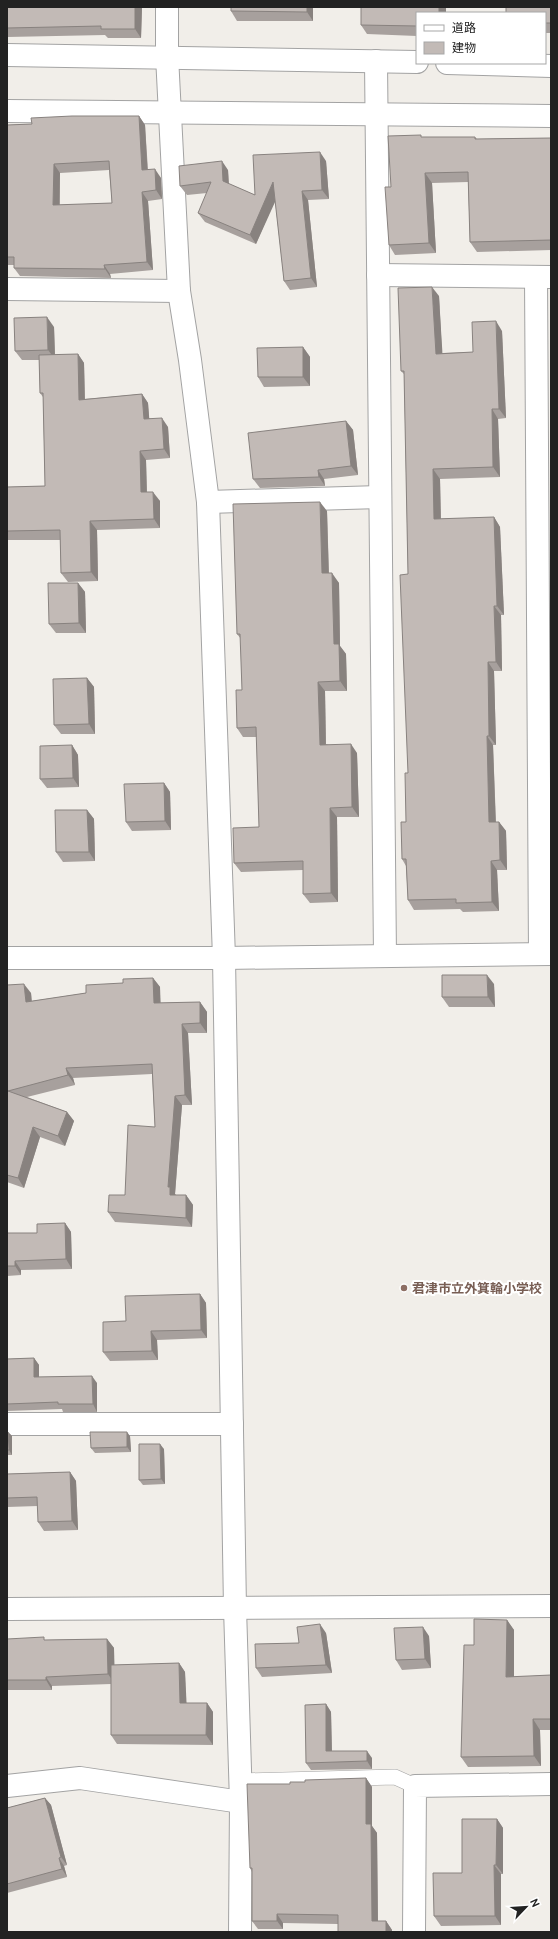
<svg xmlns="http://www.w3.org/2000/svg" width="558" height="1939" font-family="Cabin,'Noto Sans JP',sans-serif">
<rect width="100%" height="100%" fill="#f1eee9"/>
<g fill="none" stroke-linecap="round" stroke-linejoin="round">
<g stroke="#a3a3a3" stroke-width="16">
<polyline id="service" points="240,1781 395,1777 415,1786"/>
</g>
<g stroke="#a3a3a3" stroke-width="24">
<g id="minor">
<polyline points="167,7 167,56 179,291 190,360 208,502 224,958 235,1608 241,1802 240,1932"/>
<polyline points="376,61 385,956"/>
<polyline points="378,275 551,277"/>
<polyline points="536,277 540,954"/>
<polyline points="7,289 179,291"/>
<polyline points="208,502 380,497"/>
<polyline points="7,958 224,958"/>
<polyline points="7,1424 232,1424"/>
<polyline points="7,1609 551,1606"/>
<polyline points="7,1786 80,1778 241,1802"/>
<polyline points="414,1932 415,1786 551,1784"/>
</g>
</g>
<g stroke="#a3a3a3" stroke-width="24">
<g id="tertiary">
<polyline points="7,55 417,62"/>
<polyline points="447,63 551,66"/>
<polyline points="7,111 551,116"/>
<polyline points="224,958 551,954"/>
</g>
</g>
<use href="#service" stroke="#fff" stroke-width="15"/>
<use href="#minor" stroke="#fff" stroke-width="22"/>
<use href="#tertiary" stroke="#fff" stroke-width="22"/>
</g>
<g fill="#a7a09d" fill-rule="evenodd">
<polygon points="7,7 142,7 141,38 108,38 105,35 7,37"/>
<polygon points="231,7 313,7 313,21 237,21 231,11"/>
<polygon points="551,7 551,33 545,33 545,13"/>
<polygon points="417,13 417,36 367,34 361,25"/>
<path d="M139,116L145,125L148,170L161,178L162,199L148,201L153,270L110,274L111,278L20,276L14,268V265H7V125L32,124ZM109,170L112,203L60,205V173Z"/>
<polygon points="422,137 475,137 477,139 551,138 551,250 477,252 470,242 468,182 432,183 436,253 395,255 389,245 391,187"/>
<polygon points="326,161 329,199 308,200 317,287 290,290 284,281 275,200 256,244 205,222 198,213 207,193 187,195 180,186 228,170 229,184 255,195"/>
<polygon points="439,296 442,353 473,352 502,331 506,418 498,419 500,477 440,479 441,519 494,517 500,527 504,615 501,615 502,671 494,671 496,745 493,745 496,822 499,822 506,831 507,870 497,870 499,911 463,912 460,909 414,910 408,900 406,866 402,859 406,822 408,773 408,574 404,374 401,371"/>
<polygon points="54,327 55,355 78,354 84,363 85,399 142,394 148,403 149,418 168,427 170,458 146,460 147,492 160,501 160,528 97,530 98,581 68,582 61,573 60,540 7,540 7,487 45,486 43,397 40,393 39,360 22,360 15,351"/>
<polygon points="303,347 310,357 310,386 264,387 258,377"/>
<polygon points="346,421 353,430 358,475 324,479 325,486 260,488 253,479"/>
<polygon points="327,511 329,573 339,583 340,646 346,654 347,691 325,691 326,744 357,753 359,817 337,817 338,902 310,903 303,894 303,870 241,872 234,863 259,827 257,737 243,737 237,728 242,690 241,639 237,634"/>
<polygon points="78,583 85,592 86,633 56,633 49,624"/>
<polygon points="87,678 94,687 95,734 61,734 54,725"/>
<polygon points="72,745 78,755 79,787 47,788 40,779"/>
<polygon points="164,783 170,792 171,830 132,831 126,822"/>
<polygon points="87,810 94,819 95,861 63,862 56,852"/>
<polygon points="153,978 160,987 160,1003 200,1002 207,1012 207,1033 188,1033 192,1105 182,1105 175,1194 176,1195 186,1195 193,1205 192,1227 115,1222 108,1212 125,1195 155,1127 152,1074 73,1078 75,1085 27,1097 67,1112 74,1121 65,1146 40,1137 24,1188 7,1182 7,985 31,993 32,1001 86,993 123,983"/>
<polygon points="494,984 495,1007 449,1007 442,997"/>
<polygon points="65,1223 71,1232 72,1269 21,1270 21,1275 7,1276 7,1233 37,1233"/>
<polygon points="200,1294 206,1303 207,1338 157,1340 158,1360 110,1361 103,1352 126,1321"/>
<polygon points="34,1358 39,1365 39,1377 97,1383 97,1412 63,1412 62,1409 7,1411 7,1359"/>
<polygon points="7,1431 12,1436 12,1455 7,1455"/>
<polygon points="130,1436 131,1452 95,1453 91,1448"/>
<polygon points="164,1449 165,1484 143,1485 139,1480"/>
<polygon points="70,1472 76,1481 78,1530 44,1531 38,1522 38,1506 7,1507 7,1474"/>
<polygon points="507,1620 514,1630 514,1677 551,1675 551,1730 540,1730 541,1766 468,1767 461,1757"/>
<polygon points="326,1633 332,1673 262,1677 256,1668 299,1643"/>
<polygon points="429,1636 431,1668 402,1670 396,1660"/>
<polygon points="7,1639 46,1640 107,1639 114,1648 114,1665 179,1663 185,1672 186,1703 207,1703 213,1712 213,1745 117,1744 111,1735 111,1684 52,1686 52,1690 7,1690"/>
<polygon points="326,1704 331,1712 332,1751 372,1758 372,1769 311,1770 306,1763"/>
<polygon points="366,1778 372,1787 372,1826 377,1833 378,1921 386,1921 392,1930 392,1932 338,1932 338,1924 283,1923 283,1929 258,1929 252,1921 252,1872 250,1868 290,1784 305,1782"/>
<polygon points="45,1798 51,1805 67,1865 64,1866 67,1877 7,1893 7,1808"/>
<polygon points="497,1819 503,1828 503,1874 501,1874 501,1925 441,1926 434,1916"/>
</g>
<g fill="#88827f">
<polygon points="135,7 142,7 141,38 135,29"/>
<polygon points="307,7 313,7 313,21 307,12"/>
<rect x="439" y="7" width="7" height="6"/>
<polygon points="139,116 145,125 148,179 142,170"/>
<polygon points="320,152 326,161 329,199 322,190"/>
<polygon points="222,161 228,170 229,190 223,181"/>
<polygon points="54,164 60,173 59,214 53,205"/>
<polygon points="155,169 161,178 162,199 156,190"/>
<polygon points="425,173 432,183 436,253 429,243"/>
<polygon points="273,182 280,191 256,244 250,235"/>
<polygon points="302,191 308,200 317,287 311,278"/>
<polygon points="142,192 148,201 153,270 147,262"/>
<polygon points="104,265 110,274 111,278 105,269"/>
<polygon points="432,287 439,296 443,363 436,354"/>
<polygon points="47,317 54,327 55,359 48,350"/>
<polygon points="496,321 502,331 506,418 499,409"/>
<polygon points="303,347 310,357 310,386 303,377"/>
<polygon points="78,354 84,363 85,409 79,400"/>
<polygon points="142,394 148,403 150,428 144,419"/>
<polygon points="492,409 498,419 500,477 493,467"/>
<polygon points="162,418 168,427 170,458 164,449"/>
<polygon points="346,421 353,430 358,475 351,466"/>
<polygon points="140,451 146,460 147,501 141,492"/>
<polygon points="433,469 440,479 441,529 434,519"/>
<polygon points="318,470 324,479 325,486 319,477"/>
<polygon points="153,492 160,501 160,528 154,519"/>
<polygon points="320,502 327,511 329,583 322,573"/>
<polygon points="494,517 500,527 504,615 497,606"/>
<polygon points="90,521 97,530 98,581 91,572"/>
<polygon points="332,573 339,583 340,646 346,654 347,691 340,681 334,644"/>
<polygon points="78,583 85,592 86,633 79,623"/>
<polygon points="494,606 501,615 502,671 496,662"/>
<polygon points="488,662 494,671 496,745 489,736"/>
<polygon points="87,678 94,687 95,734 89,724"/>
<polygon points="318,682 325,691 326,754 320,745"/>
<polygon points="487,736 493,745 496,831 489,822"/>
<polygon points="351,744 357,753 359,817 352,807"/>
<polygon points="72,745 78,755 79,787 73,778"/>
<polygon points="164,783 170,792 171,830 165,821"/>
<polygon points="330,808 337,817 338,902 331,893"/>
<polygon points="87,810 94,819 95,861 89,852"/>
<polygon points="499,822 506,831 507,870 500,860"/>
<polygon points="491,861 497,870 499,911 492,902"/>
<polygon points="487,975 494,984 495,1007 488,997"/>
<polygon points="153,978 160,987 161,1012 154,1003"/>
<polygon points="24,984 31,993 32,1011 26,1002"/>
<polygon points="200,1002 207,1012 207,1033 200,1023"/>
<polygon points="182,1024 188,1033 192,1105 185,1095"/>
<polygon points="66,1068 73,1078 75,1085 68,1075"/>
<polygon points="175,1096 182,1105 175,1194 177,1197 170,1195 168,1187"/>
<polygon points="67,1112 74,1121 65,1146 58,1136"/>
<polygon points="33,1127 40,1137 24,1188 18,1178"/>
<polygon points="186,1195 193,1205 192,1227 186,1218"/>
<polygon points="65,1223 71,1232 72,1269 66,1259"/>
<polygon points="15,1261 21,1270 21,1275 15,1266"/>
<polygon points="200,1294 206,1303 207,1338 201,1330"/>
<polygon points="151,1331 157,1340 158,1360 152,1351"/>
<polygon points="34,1358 39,1365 39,1384 34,1377"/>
<polygon points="92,1376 97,1383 97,1412 93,1404"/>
<polygon points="8,1432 12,1436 12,1455 9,1450"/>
<polygon points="127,1432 130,1436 131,1452 127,1447"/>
<polygon points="160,1444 164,1449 165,1484 161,1479"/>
<polygon points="70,1472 76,1481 78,1530 72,1521"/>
<polygon points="507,1620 514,1630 514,1688 506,1677"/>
<polygon points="320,1624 326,1633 332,1673 326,1665"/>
<polygon points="423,1627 429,1636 431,1668 425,1659"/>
<polygon points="107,1639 114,1648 115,1684 108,1674"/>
<polygon points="179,1663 185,1672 187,1712 180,1703"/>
<polygon points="46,1677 52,1686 52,1690 46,1680"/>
<polygon points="207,1703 213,1712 213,1745 206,1735"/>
<polygon points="326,1704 331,1712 332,1759 326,1751"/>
<polygon points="533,1719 540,1730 541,1766 534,1756"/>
<polygon points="367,1751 372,1758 372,1769 367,1761"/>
<polygon points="366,1778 372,1787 372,1826 377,1833 378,1930 372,1921 366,1824"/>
<polygon points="45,1798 51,1805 67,1865 61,1857"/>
<polygon points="497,1819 503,1828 503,1874 496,1865"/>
<polygon points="59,1858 64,1866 67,1877 62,1869"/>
<polygon points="494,1865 501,1874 501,1925 495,1916"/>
<polygon points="277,1914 283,1923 283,1929 277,1921"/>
<polygon points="386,1921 392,1930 392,1932 386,1932"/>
</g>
<g fill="#c2bab6" stroke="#88827f" fill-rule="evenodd">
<polygon points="7,7 135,7 135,29 101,29 101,26 7,28"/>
<polygon points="231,7 307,7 307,12 231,11"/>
<polygon points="361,7 439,7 439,13 417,13 417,26 361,25"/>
<polygon points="506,7 551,7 551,23 545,23 545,13 506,13"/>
<path d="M72,116H139L142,170L155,169L156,190L142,192L147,262L104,265L105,269L14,268V257H7V125L32,124L31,118ZM109,161L112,203L53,205L54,164Z"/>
<polygon points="421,135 421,137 475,137 475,139 551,138 551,240 470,242 468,172 425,173 429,243 389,245 385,187 391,187 388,136"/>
<polygon points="320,152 322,190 302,191 311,278 284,281 273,182 250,235 198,213 211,182 180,186 179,166 222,161 223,181 255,195 253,155"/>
<polygon points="432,287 436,354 473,352 472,322 496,321 499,409 492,409 493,467 433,469 434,519 494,517 497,606 494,606 496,662 488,662 489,736 487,736 489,822 499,822 500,860 491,861 492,902 456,903 456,899 408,900 406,859 402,859 401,822 406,822 405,773 408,773 400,575 408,574 404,371 401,371 398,288"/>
<polygon points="47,317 48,350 15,351 14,318"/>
<polygon points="303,347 303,377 258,377 257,348"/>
<polygon points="78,354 79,400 142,394 144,419 162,418 164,449 140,451 141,492 153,492 154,519 90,521 91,572 61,573 60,530 7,531 7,487 45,486 43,393 40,393 39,355"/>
<polygon points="346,421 351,466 318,470 319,477 253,479 248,433"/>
<polygon points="320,502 322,573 332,573 334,644 339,644 340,681 318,682 320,745 351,744 352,807 330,808 331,893 303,894 303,861 234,863 233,828 259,827 256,727 237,728 236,690 242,690 240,634 237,634 233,504"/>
<polygon points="48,583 78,583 79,623 49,624"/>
<polygon points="87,678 89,724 54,725 53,679"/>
<polygon points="72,745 73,778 40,779 40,746"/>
<polygon points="164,783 165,821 126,822 124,784"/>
<polygon points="55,810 87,810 89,852 56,852"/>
<polygon points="442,975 487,975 488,997 442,997"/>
<polygon points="153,978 154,1003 200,1002 200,1023 182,1024 185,1095 175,1096 168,1187 170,1187 170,1195 186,1195 186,1218 108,1212 109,1195 125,1195 128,1125 155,1127 152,1064 66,1068 68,1075 8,1091 67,1112 58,1136 33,1127 18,1178 7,1175 7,985 24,984 26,1002 86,993 86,985 123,983 123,979"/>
<polygon points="65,1223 66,1259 15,1261 15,1266 7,1266 7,1233 37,1233 37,1224"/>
<polygon points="200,1294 201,1330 151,1331 152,1351 103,1352 103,1322 126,1321 125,1296"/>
<polygon points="34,1358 34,1377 92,1376 93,1404 58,1404 58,1402 7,1404 7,1359"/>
<polygon points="7,1431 8,1432 9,1450 7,1450"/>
<polygon points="90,1432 127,1432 127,1447 91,1448"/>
<polygon points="139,1444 160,1444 161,1479 139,1480"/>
<polygon points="70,1472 72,1521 38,1522 37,1497 7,1498 7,1474"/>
<polygon points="474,1619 507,1620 506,1677 551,1675 551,1719 533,1719 534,1756 461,1757 464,1645 474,1645"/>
<polygon points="320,1624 326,1665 256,1668 255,1644 299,1643 297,1627"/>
<polygon points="423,1627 425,1659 396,1660 394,1628"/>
<polygon points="44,1637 44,1640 107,1639 108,1674 46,1677 46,1680 7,1680 7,1639"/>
<polygon points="179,1663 180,1703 207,1703 206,1735 111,1735 111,1665"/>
<polygon points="326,1704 326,1751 367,1751 367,1761 306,1763 305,1705"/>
<polygon points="366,1778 366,1824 371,1824 372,1921 386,1921 386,1932 338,1932 338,1915 277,1914 277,1921 252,1921 252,1868 250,1868 247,1784 290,1784 290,1782 305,1782 305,1780"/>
<polygon points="45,1798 61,1857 59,1858 62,1869 7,1884 7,1808"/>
<polygon points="462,1819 497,1819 496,1865 494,1865 495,1916 434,1916 433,1873 462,1873"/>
</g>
<circle fill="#8d6e63" stroke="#fff" stroke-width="1.5" cx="404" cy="1288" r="4"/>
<g text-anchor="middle" stroke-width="4" stroke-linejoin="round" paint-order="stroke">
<g font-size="13" font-weight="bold" fill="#785e54" stroke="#fff" text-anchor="start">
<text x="412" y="1293">君津市立外箕輪小学校</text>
</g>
</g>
<rect width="558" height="1939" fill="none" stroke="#222222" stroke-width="16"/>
<rect x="416" y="12" width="130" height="52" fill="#ffffff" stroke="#a7a7a7"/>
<rect x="424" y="25" width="20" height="6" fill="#ffffff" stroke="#a7a7a7"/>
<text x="452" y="32" font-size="12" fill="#222222">道路</text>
<rect x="424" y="42" width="20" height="12" fill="#c2bab6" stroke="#a7a7a7"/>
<text x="452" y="52" font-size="12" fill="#222222">建物</text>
<g transform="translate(526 1907) rotate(65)" stroke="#ffffff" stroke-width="3" paint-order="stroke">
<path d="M0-3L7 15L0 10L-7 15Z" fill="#222222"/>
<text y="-6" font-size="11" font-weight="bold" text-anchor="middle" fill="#222222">N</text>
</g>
</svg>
